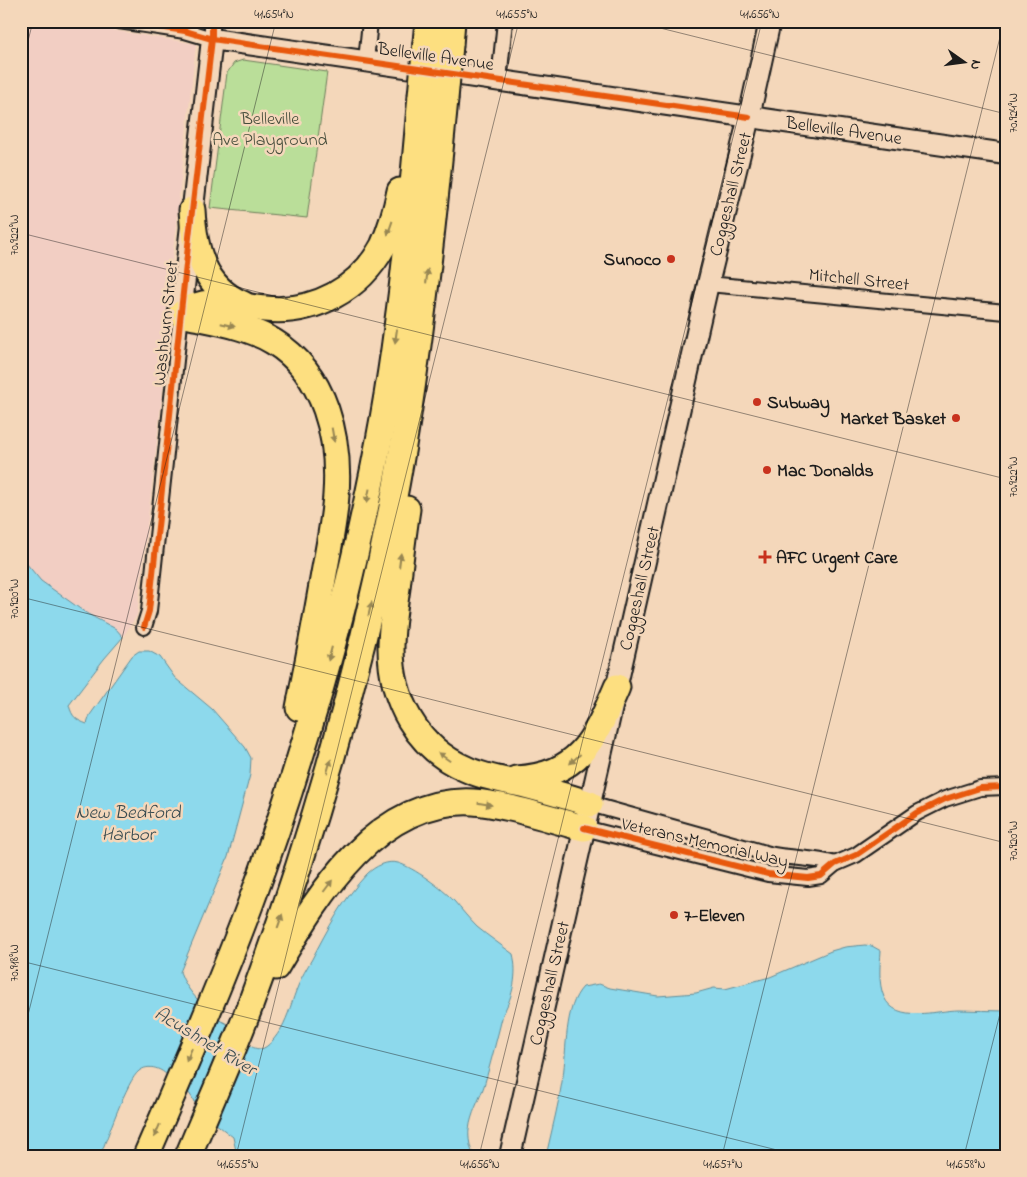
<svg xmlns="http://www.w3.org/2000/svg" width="1027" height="1177" font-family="'Indie Flower',sans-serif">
<rect width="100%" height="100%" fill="#f4d7ba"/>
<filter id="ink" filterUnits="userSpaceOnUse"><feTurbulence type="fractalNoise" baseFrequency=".02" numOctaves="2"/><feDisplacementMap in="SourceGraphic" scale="10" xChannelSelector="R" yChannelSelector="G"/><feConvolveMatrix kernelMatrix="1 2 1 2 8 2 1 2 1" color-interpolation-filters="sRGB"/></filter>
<g filter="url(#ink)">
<polygon fill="#f2cec3" points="21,21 57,21 196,44 161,358 164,378 137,615 123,637 116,629 86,613 41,581 21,557"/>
<polygon fill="#bade99" stroke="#6b7d5a" points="243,60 327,72 307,218 210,208 227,73 234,63"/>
<g fill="#8dd9ec" stroke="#608d99">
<path d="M21,557L41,581L86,613L116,629L123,637L104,659L69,705C72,717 76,720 87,724L90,715L132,656L139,651H149L160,657L175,678L212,709L245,747L251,758L250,775L228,857L180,972C188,994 204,1006 221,1021C235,1025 242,1048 260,1049C268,1049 277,1035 281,1029C289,1015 292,1000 298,986C301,977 307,968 312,959C327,930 344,898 367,874C375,866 388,860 398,863C413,867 443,889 454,901C462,910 468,918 477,927C488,936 501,945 513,954C518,974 513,996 503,1014C497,1038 491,1062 484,1086C479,1101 471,1113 469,1130C468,1137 470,1149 474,1156H234L236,1151L233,1137L202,1113L198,1104L194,1102C190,1090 177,1083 167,1075C160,1068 148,1064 139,1071C127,1080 107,1139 100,1156H21Z"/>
<path d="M865,945L872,946L881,951C880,965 878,983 884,997C896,1024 937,1010 959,1010C975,1010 990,1011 1006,1011V1156H546C552,1129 559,1103 563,1076C567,1050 564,1007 583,987L599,984L610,988L658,996L696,993L714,988L725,989L770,977L831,951L845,947Z"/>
</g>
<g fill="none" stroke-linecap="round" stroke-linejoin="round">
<g stroke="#1c1c1c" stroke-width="18">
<g id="street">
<polyline points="119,21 185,31 212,39 212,21"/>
<polyline points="366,61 370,21"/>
<polyline points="499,80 505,21"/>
<polyline points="708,284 1006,312"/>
<polyline points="144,627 149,611 181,314"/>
<path d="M590,804L769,854C791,859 814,857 835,864"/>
<polyline points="584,828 768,874 808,878 821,876 835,864 856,855 917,813 945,799 980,788 1006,787"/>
</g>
</g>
<g stroke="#1c1c1c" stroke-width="24">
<g id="secondary">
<polyline points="181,314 212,39 1006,154"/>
<polyline points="510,1156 708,284 749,117 770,21"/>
</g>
</g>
<g stroke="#1c1c1c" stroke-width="29">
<g id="highway">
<polyline points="426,42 428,21"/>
<polyline points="450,45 452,21"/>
<path d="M192,210C194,248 203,288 243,304"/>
<path d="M181,314C212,321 247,325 274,342C326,374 340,439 336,495C334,525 327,555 322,585C315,626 307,667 299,708"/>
<path d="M181,314C208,294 235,306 265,309C314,314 360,289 383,246C391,229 396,210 400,191"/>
<path d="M407,509C403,535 400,561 397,588C394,608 391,628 391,648C391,700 417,748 466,769C483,777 503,780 521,784C544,790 567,796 590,804"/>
<path d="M516,779C580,775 594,740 617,687"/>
<path d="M276,967C319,895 376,797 473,802C507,804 551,820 584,828"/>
<path d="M146,1156C182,1073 218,990 250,905C286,809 316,709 342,609C365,516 385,422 397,327C408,250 414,173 421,96"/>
<path d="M188,1156C209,1105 232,1055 251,1003C311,842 359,676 392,507C418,372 432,235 445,99"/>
</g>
</g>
<use href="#street" stroke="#f4d7ba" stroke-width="14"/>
<use href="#secondary" stroke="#f4d7ba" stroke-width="20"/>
<use href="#highway" stroke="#fddf80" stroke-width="25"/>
<g stroke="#1c1c1c" stroke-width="29" stroke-linecap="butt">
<g id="highway-bridge">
<polyline points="421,96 426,42"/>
<polyline points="445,99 450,45"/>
</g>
</g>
<use href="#highway-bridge" stroke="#fddf80" stroke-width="25"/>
<g stroke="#f4d7ba" stroke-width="9">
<g id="cycleway">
<polyline points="119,21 185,31 212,39 749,117"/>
<polyline points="144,627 149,611 188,246 212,39 212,21"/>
<polyline points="584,828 768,874 808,878 821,876 835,864 856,855 917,813 945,799 980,788 1006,787"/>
</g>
</g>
<use href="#cycleway" stroke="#e8590c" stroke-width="6"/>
</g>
<defs><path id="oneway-solid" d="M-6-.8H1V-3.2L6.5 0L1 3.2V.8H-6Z" transform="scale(1.25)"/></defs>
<g fill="#988753">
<use href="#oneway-solid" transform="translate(390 228) rotate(109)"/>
<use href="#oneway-solid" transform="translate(427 276) rotate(-83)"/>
<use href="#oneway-solid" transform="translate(228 325) rotate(13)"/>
<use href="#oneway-solid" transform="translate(396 336) rotate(98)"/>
<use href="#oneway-solid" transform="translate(333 435) rotate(80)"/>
<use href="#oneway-solid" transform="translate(368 496) rotate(102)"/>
<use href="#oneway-solid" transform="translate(400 560) rotate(-83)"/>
<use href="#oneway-solid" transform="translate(370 609) rotate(-77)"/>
<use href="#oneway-solid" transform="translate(330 654) rotate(105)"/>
<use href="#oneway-solid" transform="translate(444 757) rotate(-145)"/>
<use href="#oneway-solid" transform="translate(575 759) rotate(138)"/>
<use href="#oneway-solid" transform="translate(329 766) rotate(-73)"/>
<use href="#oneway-solid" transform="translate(485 804) rotate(9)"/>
<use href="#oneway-solid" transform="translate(328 886) rotate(-53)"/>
<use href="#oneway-solid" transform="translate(280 921) rotate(-71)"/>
<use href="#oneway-solid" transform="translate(189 1055) rotate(113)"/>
<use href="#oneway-solid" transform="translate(157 1131) rotate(113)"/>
</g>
</g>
<path fill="none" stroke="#1c1c1c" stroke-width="1" stroke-opacity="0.45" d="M632,21L1006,114M21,69L33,21M21,233L1006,479M21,597L1006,843M21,961L801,1156M21,1043L276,21M236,1156L519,21M479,1156L762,21M722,1156L1004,21M964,1156L1006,990"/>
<g fill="#c8321e" stroke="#f4d7ba" stroke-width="2">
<circle cx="671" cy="259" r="5"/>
<circle cx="757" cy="402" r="5"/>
<circle cx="956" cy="418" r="5"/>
<circle cx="767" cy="470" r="5"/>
<path d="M762.5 549.5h5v5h5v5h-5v5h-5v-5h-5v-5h5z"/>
<circle cx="674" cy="915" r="5"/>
</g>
<g text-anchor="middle" stroke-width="5" stroke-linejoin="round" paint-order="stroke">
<g font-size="18" fill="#1c1c1c" stroke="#f4d7ba">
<text transform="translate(436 56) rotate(8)" y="6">Belleville Avenue</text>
<text transform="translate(844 130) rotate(8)" y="6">Belleville Avenue</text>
<text transform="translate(730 194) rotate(-76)" y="6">Coggeshall Street</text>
<text transform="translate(859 279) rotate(6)" y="6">Mitchell Street</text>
<text transform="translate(165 323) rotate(-84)" y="6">Washburn Street</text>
<text transform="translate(639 588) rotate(-77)" y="6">Coggeshall Street</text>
<text transform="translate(705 842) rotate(13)" y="6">Veterans Memorial Way</text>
<text transform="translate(549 983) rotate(-77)" y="6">Coggeshall Street</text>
</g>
<g font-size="18" fill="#444c3b" stroke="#f4d7ba">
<text x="270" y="124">Belleville<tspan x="270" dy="21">Ave Playground</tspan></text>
</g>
<g font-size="18" font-weight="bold" fill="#1c1c1c" stroke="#f4d7ba" text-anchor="start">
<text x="661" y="265" text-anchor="end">Sunoco</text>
<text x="767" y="408">Subway</text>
<text x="946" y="424" text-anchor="end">Market Basket</text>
<text x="777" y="476">Mac Donalds</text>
<text x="776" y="563">AFC Urgent Care</text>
<text x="684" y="921">7-Eleven</text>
</g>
<g font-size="19" font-style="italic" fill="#384b50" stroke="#f4d7ba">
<text x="128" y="818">New Bedford<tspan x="128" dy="22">Harbor</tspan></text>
<text transform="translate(206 1040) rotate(31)" y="7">Acushnet River</text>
</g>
</g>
<rect width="1027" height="1177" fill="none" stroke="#f4d7ba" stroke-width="55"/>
<g transform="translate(964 62) rotate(104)" stroke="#f4d7ba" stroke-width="4" paint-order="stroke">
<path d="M0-4L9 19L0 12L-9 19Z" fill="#1c1c1c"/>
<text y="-8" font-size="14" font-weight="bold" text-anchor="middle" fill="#1c1c1c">N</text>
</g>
<rect x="28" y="28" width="972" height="1122" fill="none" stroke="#1c1c1c" stroke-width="2"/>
<g font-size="12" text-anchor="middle" fill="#1c1c1c">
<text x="274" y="18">41.654°N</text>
<text x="517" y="18">41.655°N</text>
<text x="760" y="18">41.656°N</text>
<text transform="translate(1013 113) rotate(-90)" y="4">70.924°W</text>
<text transform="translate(14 235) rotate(-90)" y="4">70.922°W</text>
<text transform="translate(1013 477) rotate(-90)" y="4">70.922°W</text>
<text transform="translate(14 599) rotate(-90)" y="4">70.920°W</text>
<text transform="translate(1013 841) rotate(-90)" y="4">70.920°W</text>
<text transform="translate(14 963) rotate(-90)" y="4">70.918°W</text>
<text x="238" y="1168">41.655°N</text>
<text x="480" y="1168">41.656°N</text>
<text x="723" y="1168">41.657°N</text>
<text x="966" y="1168">41.658°N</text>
</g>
</svg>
